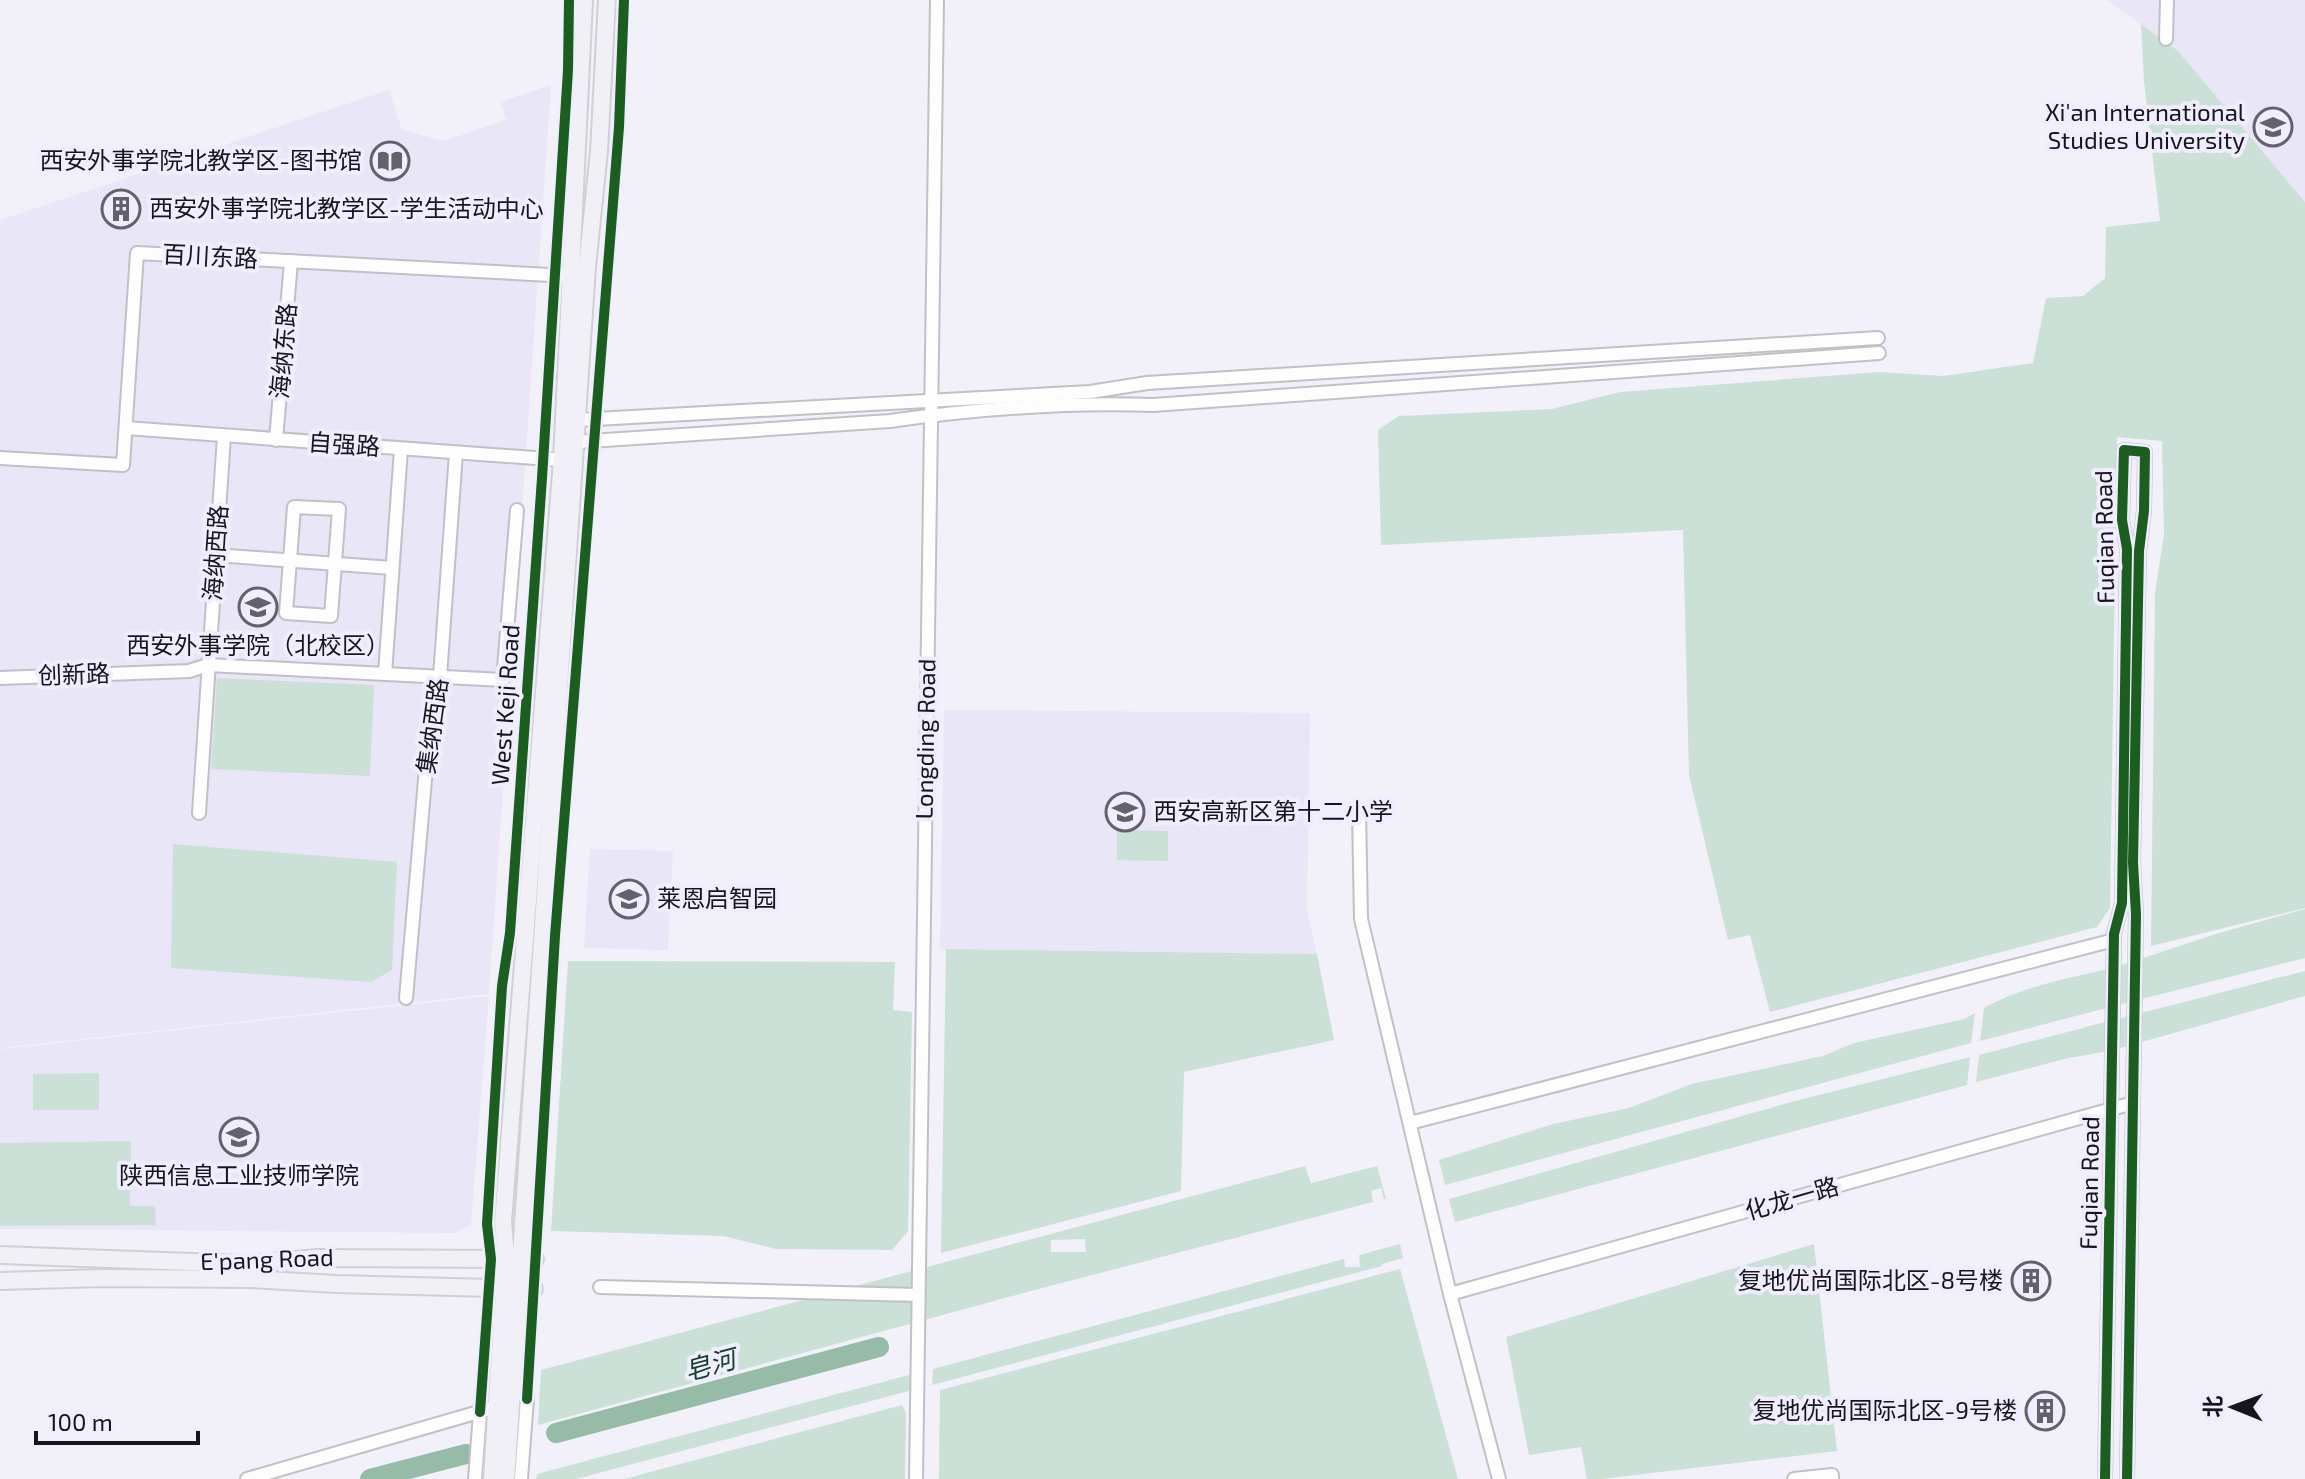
<svg xmlns="http://www.w3.org/2000/svg" width="2305" height="1479" font-family="'Exo 2','Noto Sans SC',sans-serif">
<rect width="100%" height="100%" fill="#f2f1fa"/>
<g fill="#e8e6f7">
<polygon points="2107,0 2305,0 2305,202 2178,51"/>
<polygon points="551,85 489,994 0,1048 0,220 389,90 402,130 444,141 506,120 500,102"/>
<polygon points="944,710 1310,713 1307,911 1317,954 940,949"/>
<polygon points="590,849 673,851 668,950 584,948"/>
<polygon points="489,996 471,1225 455,1233 0,1229 0,1049"/>
</g>
<g fill="#cbe0d6" fill-rule="evenodd">
<polygon points="2141,24 2178,51 2305,202 2305,908 2151,946 2155,593 2164,534 2162,441 2117,437 2110,908 2097,927 1770,1012 1750,935 1728,940 1689,775 1683,530 1381,545 1378,430 1399,416 1552,409 1620,392 1879,372 1943,376 2033,363 2046,298 2083,296 2105,278 2106,227 2160,221 2144,81"/>
<polygon points="217,678 374,685 370,776 211,769"/>
<polygon points="1117,830 1168,831 1168,861 1117,860"/>
<polygon points="173,844 397,862 392,970 371,982 171,968"/>
<polygon points="2305,909 2305,958 2118,1005 2119,966 2219,933"/>
<polygon points="946,949 1317,954 1334,1040 1184,1072 1181,1191 941,1253"/>
<polygon points="568,961 895,962 893,1010 912,1012 908,1231 892,1250 776,1249 723,1236 551,1231"/>
<path d="M2111,968L2110,1007L1980,1041L1984,1008C2022,986 2068,979 2111,968Z"/>
<polygon points="2305,971 2305,996 2117,1049 2118,1019"/>
<polygon points="1975,1013 1971,1043 1445,1185 1439,1160 1553,1124 1629,1108 1692,1084 1823,1056 1854,1043 1964,1019"/>
<polygon points="2109,1021 2109,1051 2069,1058 1976,1082 1979,1055"/>
<polygon points="1970,1057 1967,1085 1455,1222 1449,1199 1795,1101"/>
<polygon points="99,1073 99,1110 33,1110 33,1074"/>
<polygon points="131,1141 130,1206 155,1206 156,1225 0,1226 0,1143"/>
<path d="M1305,1166L1311,1183L1377,1166L1386,1199H1384L1381,1188L1371,1191L1373,1202L1027,1292L538,1425L541,1370ZM1085,1239L1086,1252H1051V1240Z"/>
<polygon points="1400,1244 1403,1258 1382,1264 1382,1266 932,1385 933,1369 1344,1259 1345,1267 1360,1267 1359,1255"/>
<polygon points="1814,1244 1837,1451 1602,1479 1587,1479 1581,1447 1529,1455 1506,1337"/>
<polygon points="1400,1269 1458,1479 939,1479 940,1390"/>
<polygon points="924,1371 924,1387 576,1479 536,1479 537,1474"/>
<polygon points="902,1405 906,1413 905,1479 624,1479"/>
</g>
<g fill="none" stroke-linecap="round" stroke-linejoin="round">
<g stroke="#96bca7" stroke-width="20">
<polyline points="556,1433 879,1347"/>
<polyline points="370,1479 466,1454"/>
</g>
<g stroke="#c0c0c7" stroke-width="16">
<g id="minor">
<polyline points="2166,39 2167,0"/>
<polyline points="577,420 1090,392 1147,383 1878,338"/>
<polyline points="126,428 562,460"/>
<polyline points="276,440 291,261"/>
<path d="M575,442L890,421C976,409 1065,402 1153,405L1879,353"/>
<polyline points="0,458 123,465 137,253 569,276"/>
<polygon points="294,507 339,509 331,616 286,613"/>
<polyline points="215,555 392,568"/>
<polyline points="385,674 401,449"/>
<polyline points="0,678 189,671 208,665 503,680 517,510"/>
<polyline points="1359,810 1361,919 1450,1294 1499,1479"/>
<polyline points="199,813 224,436"/>
<polyline points="406,998 433,688 440,677 456,453"/>
<polyline points="1410,1123 2114,940"/>
<polyline points="600,1287 918,1295"/>
<polyline points="1450,1294 2133,1103"/>
<polyline points="514,1382 527,1399 521,1479"/>
<polyline points="247,1479 496,1407"/>
<polyline points="475,1479 480,1412"/>
<polyline points="916,1479 937,0"/>
<polyline points="1794,1479 1832,1475 1832,1479"/>
<polyline points="2105,1479 2114,934 2122,903 2127,549 2122,520 2124,450 2145,452 2144,511 2139,551 2133,863 2136,914 2127,1479"/>
</g>
</g>
<g stroke="#d0d0d4" stroke-width="20">
<g id="major">
<polyline points="0,1255 246,1264 318,1258 535,1259"/>
<polyline points="0,1281 103,1278 251,1279 336,1284 534,1289"/>
<polyline points="492,1479 506,1259 503,1222 562,460 584,0"/>
<polyline points="506,1479 587,267 599,151 607,0"/>
</g>
</g>
<use href="#minor" stroke="#fdfdfe" stroke-width="12"/>
<use href="#major" stroke="#f1f0f7" stroke-width="16"/>
<g stroke="#efedfe" stroke-width="15">
<g id="cycleway">
<polyline points="527,1399 555,936 619,127 624,0"/>
<polyline points="480,1412 491,1259 487,1224 502,986 510,933 542,478 568,70 569,0"/>
<polyline points="2105,1479 2114,934 2122,903 2127,549 2122,520 2124,450 2145,452 2144,511 2139,551 2133,863 2136,914 2127,1479"/>
</g>
</g>
<use href="#cycleway" stroke="#1b5e20" stroke-width="10"/>
</g>
<defs>
<g id="university-ring" transform="scale(2)"><circle r="9.5" fill="#efedfe" stroke="#63626a" stroke-width="1.5"/><path d="M0-5L7-2L0 1L-7-2ZM-4 1L0 2.5L4 1V4Q0 6-4 4Z" fill="#63626a"/></g>
<g id="library-ring" transform="scale(2)"><circle r="9.5" fill="#efedfe" stroke="#63626a" stroke-width="1.5"/><path d="M-6-4Q-3-5.5-.7-3.5V5Q-3 3-6 4ZM6-4Q3-5.5 .7-3.5V5Q3 3 6 4Z" fill="#63626a"/></g>
<g id="building-ring" transform="scale(2)"><circle r="9.5" fill="#efedfe" stroke="#63626a" stroke-width="1.5"/><path d="M-4-6H4V6H1V3H-1V6H-4ZM-2.5-4.3h1.7v1.8h-1.7ZM.8-4.3h1.7v1.8H.8ZM-2.5-1h1.7V.8h-1.7ZM.8-1h1.7V.8H.8Z" fill="#63626a"/></g>
<g id="school-ring" transform="scale(2)"><circle r="9.5" fill="#efedfe" stroke="#63626a" stroke-width="1.5"/><path d="M0-5L7-2L0 1L-7-2ZM-4 1L0 2.5L4 1V4Q0 6-4 4Z" fill="#63626a"/></g>
</defs>
<g fill-rule="evenodd">
<use href="#university-ring" x="2273" y="127"/>
<use href="#library-ring" x="390" y="161"/>
<use href="#building-ring" x="121" y="209"/>
<use href="#university-ring" x="258" y="607"/>
<use href="#school-ring" x="1125" y="812"/>
<use href="#school-ring" x="629" y="899"/>
<use href="#university-ring" x="239" y="1137"/>
<use href="#building-ring" x="2031" y="1281"/>
<use href="#building-ring" x="2045" y="1411"/>
</g>
<g text-anchor="middle" stroke-width="8" stroke-linejoin="round" paint-order="stroke">
<g font-size="24" fill="#16151c" stroke="#efedfe" text-anchor="end">
<text x="2245" y="121">Xi'an International<tspan x="2245" dy="28">Studies University</tspan></text>
<text x="362" y="169">西安外事学院北教学区-图书馆</text>
<text x="149" y="217" text-anchor="start">西安外事学院北教学区-学生活动中心</text>
<text x="258" y="654" text-anchor="middle">西安外事学院（北校区）</text>
<text x="1153" y="820" text-anchor="start">西安高新区第十二小学</text>
<text x="657" y="907" text-anchor="start">莱恩启智园</text>
<text x="239" y="1184" text-anchor="middle">陕西信息工业技师学院</text>
<text x="2003" y="1289">复地优尚国际北区-8号楼</text>
<text x="2017" y="1419">复地优尚国际北区-9号楼</text>
</g>
<g font-size="24" fill="#16151c" stroke="#efedfe">
<text transform="translate(210 257) rotate(3)" y="8">百川东路</text>
<text transform="translate(284 351) rotate(-85)" y="8">海纳东路</text>
<text transform="translate(344 445) rotate(4)" y="8">自强路</text>
<text transform="translate(2105 537) rotate(-91)" y="8">Fuqian Road</text>
<text transform="translate(216 553) rotate(-86)" y="8">海纳西路</text>
<text transform="translate(74 675) rotate(-2)" y="8">创新路</text>
<text transform="translate(506 705) rotate(-86)" y="8">West Keji Road</text>
<text transform="translate(433 726) rotate(-82)" y="8">集纳西路</text>
<text transform="translate(926 739) rotate(-89)" y="8">Longding Road</text>
<text transform="translate(2090 1183) rotate(-89)" y="8">Fuqian Road</text>
<text transform="translate(1792 1199) rotate(-16)" y="8">化龙一路</text>
<text transform="translate(267 1260) rotate(-2)" y="8">E'pang Road</text>
</g>
<g font-size="26" font-style="italic" fill="#144028" stroke="#efedfe">
<text transform="translate(710 1365) rotate(-15)" y="9">皂河</text>
</g>
</g>
<g transform="translate(2233 1407) rotate(271)" stroke="#efedfe" stroke-width="6" paint-order="stroke">
<path d="M0-6L14 30L0 20L-14 30Z" fill="#16151c"/>
<text y="-12" font-size="22" font-weight="bold" text-anchor="middle" fill="#16151c">北</text>
</g>
<path d="M36 1431v12h162v-12" fill="none" stroke="#16151c" stroke-width="4"/>
<text x="48" y="1431" font-size="24" fill="#16151c" stroke="#efedfe" stroke-width="6" paint-order="stroke">100 m</text>
</svg>
